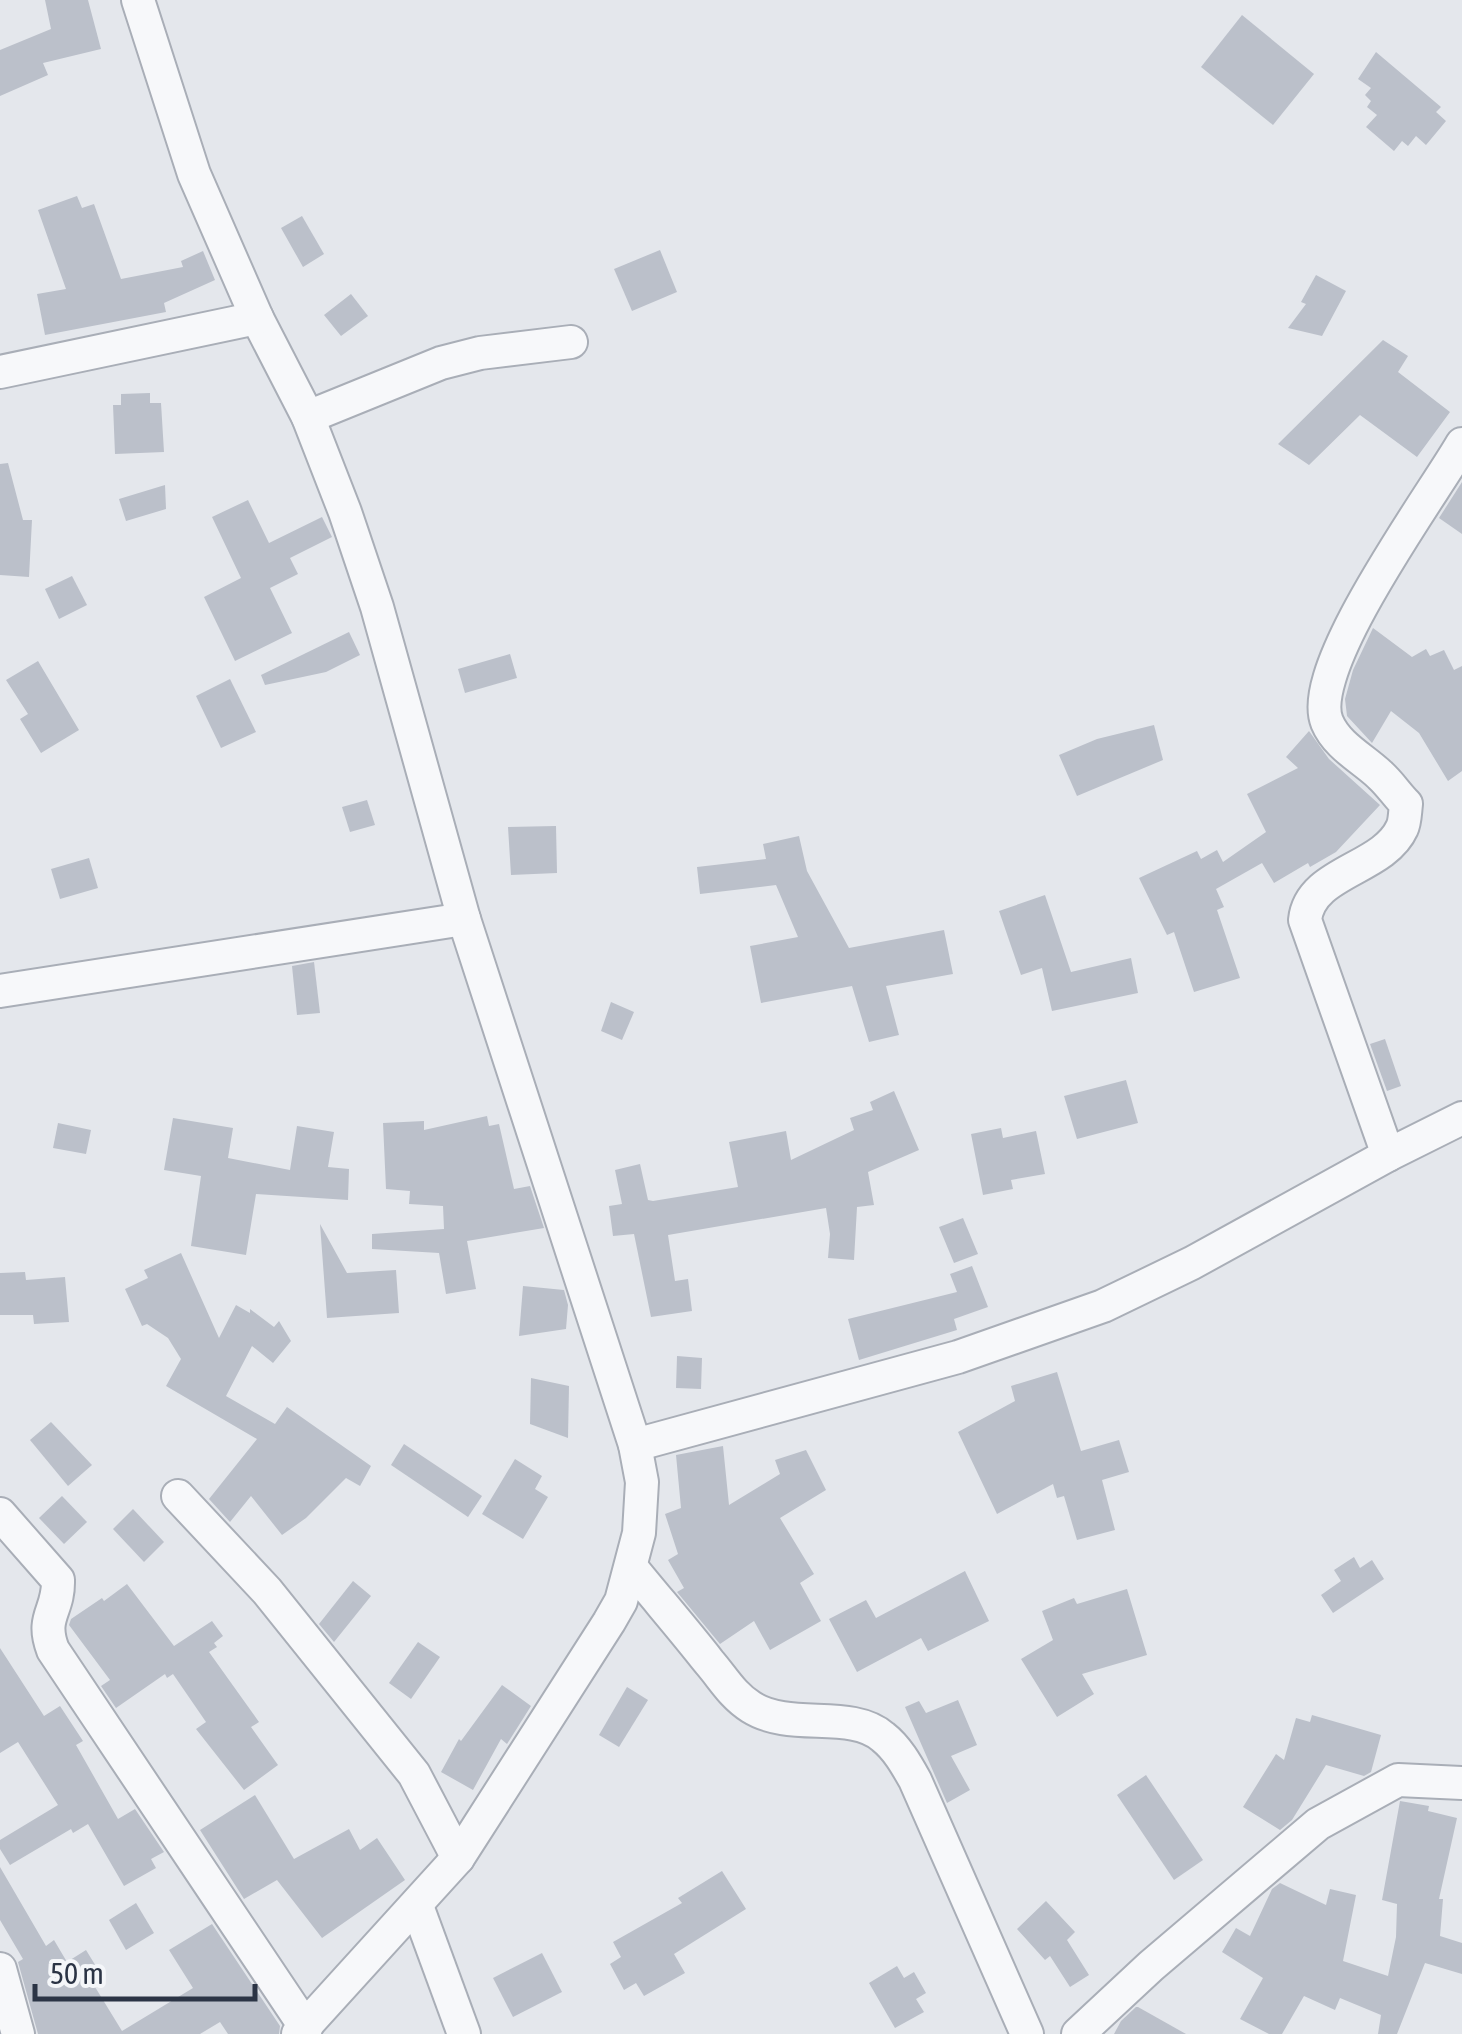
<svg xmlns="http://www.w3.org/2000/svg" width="1462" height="2034" font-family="'Asap Condensed',sans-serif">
<rect width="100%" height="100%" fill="#e4e7ec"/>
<g fill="#bbc0ca">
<polygon points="45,0 88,0 101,49 43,63 48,75 0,96 0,50 51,29"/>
<polygon points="1242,15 1314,74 1273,125 1201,67"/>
<polygon points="1376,52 1441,107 1436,112 1446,121 1426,145 1416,136 1408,146 1402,141 1394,151 1366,127 1377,115 1367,107 1371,101 1365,95 1371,88 1358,79"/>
<polygon points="77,196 82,208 94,204 121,279 183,267 181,261 203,251 215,280 164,303 166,312 45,335 37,294 66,289 38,210"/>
<polygon points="302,216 324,254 303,267 281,228"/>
<polygon points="660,250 677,292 632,311 614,269"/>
<polygon points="1316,275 1346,291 1322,336 1288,328 1306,304 1301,302"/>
<polygon points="351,294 368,316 341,336 324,315"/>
<polygon points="1383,340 1408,356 1398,372 1450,412 1417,457 1360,415 1309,465 1278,444"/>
<polygon points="150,393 150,403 161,403 164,452 115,454 113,405 121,405 121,394"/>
<polygon points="8,463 23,520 32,520 29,577 0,575 0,464"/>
<polygon points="1462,482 1462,534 1439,518"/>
<polygon points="165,485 166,509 126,521 119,499"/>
<polygon points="248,500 269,543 322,517 332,537 290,558 298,574 270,588 292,633 235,661 204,597 241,578 212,517"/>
<polygon points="72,576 87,605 59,619 45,589"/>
<polygon points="1373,628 1412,657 1426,649 1430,656 1444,650 1454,670 1462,666 1462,771 1448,781 1419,733 1391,711 1372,743 1347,716 1345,699 1353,670"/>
<polygon points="349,632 360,655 326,672 265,685 261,675"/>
<polygon points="510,654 517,678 465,693 458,669"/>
<polygon points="38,661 79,730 41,753 20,719 28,714 6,680"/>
<polygon points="230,679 256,732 221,748 196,696"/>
<polygon points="1154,725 1163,760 1077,796 1059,755 1097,739"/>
<polygon points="1309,731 1329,759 1380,805 1336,852 1310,867 1308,863 1274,883 1262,863 1216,889 1224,907 1217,910 1240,978 1194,992 1174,932 1167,935 1139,878 1197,851 1201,859 1217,850 1223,862 1266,832 1247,794 1298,768 1286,757"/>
<polygon points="367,800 375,825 350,832 342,807"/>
<polygon points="556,826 557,873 511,875 508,827"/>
<polygon points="799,836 807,871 849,948 944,930 953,974 886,986 899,1035 869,1042 852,986 761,1003 750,946 798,937 776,885 700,894 697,867 766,859 763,844"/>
<polygon points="89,858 98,888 60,899 51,869"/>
<polygon points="1045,895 1071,972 1131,958 1138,993 1052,1011 1042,968 1021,975 999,911"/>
<polygon points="314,962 320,1013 297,1015 292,966"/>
<polygon points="611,1002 634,1012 622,1040 601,1031"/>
<polygon points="1385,1039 1401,1086 1387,1091 1370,1044"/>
<polygon points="1126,1080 1138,1123 1077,1139 1064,1096"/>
<polygon points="894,1091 919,1150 868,1172 874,1205 857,1207 854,1260 828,1258 830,1234 826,1208 668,1235 675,1281 688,1279 692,1311 651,1317 634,1234 613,1236 609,1206 622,1204 615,1170 640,1164 648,1200 653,1201 738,1187 729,1142 786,1131 791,1160 854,1130 850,1118 873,1110 870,1102"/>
<polygon points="487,1116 489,1126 499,1124 514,1189 530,1186 544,1228 467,1241 476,1289 446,1294 439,1253 372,1249 372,1234 444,1229 443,1206 409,1204 410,1191 386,1189 383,1123 424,1121 424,1130"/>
<polygon points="173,1118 233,1128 228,1158 290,1170 297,1126 334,1132 328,1167 349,1169 348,1200 256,1194 246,1255 191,1246 201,1176 164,1170"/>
<polygon points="58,1123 91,1130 86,1154 53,1148"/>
<polygon points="1001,1128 1003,1138 1036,1131 1045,1174 1011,1180 1013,1189 983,1195 971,1134"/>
<polygon points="963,1218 978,1254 954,1263 939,1227"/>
<polygon points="320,1224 347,1273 396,1270 399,1313 327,1318"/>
<polygon points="181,1253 219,1338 236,1305 250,1313 250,1309 274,1327 279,1321 291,1341 273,1363 252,1346 226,1396 275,1424 287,1407 371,1466 360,1486 346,1478 306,1518 282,1535 251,1496 230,1522 209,1499 257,1439 166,1386 181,1359 168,1338 147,1324 142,1326 125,1289 148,1278 144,1270"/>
<polygon points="972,1266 988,1307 954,1319 957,1330 859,1360 848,1319 957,1292 950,1274"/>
<polygon points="25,1272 26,1280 65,1277 69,1322 34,1324 33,1315 0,1315 0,1273"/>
<polygon points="523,1286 564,1290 568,1305 566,1329 519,1336"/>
<polygon points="677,1356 702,1358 701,1389 676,1388"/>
<polygon points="1057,1372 1081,1451 1119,1440 1129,1472 1102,1480 1115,1530 1077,1540 1064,1496 1057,1498 1053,1484 997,1514 958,1432 1015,1401 1011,1386"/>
<polygon points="531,1378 569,1386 568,1438 530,1424"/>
<polygon points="51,1422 92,1465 68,1486 30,1440"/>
<polygon points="404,1444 482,1496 468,1517 391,1465"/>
<polygon points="723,1446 729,1505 780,1474 775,1460 806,1450 826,1490 780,1518 814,1574 800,1583 821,1621 770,1650 754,1621 720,1644 677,1592 684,1588 668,1560 678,1554 665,1514 681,1508 676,1455"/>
<polygon points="515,1459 542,1476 535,1489 548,1497 523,1539 482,1514"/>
<polygon points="62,1496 87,1522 64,1544 39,1518"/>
<polygon points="133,1509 164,1542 144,1562 113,1529"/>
<polygon points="1354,1557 1360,1568 1372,1560 1384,1579 1333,1613 1321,1595 1341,1581 1334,1570"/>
<polygon points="965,1571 989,1621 928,1651 921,1638 857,1672 829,1619 866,1600 876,1618"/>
<polygon points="353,1581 371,1596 334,1642 319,1624"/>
<polygon points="127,1584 174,1646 212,1621 223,1636 214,1643 217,1647 209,1652 259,1722 251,1727 278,1765 244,1790 196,1729 206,1722 173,1674 167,1678 165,1674 116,1708 101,1686 110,1680 69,1625 71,1619 102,1598 104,1601"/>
<polygon points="1127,1589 1147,1655 1082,1674 1094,1694 1057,1717 1021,1659 1053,1640 1042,1611 1074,1598 1077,1604"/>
<polygon points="418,1642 440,1657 411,1699 389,1683"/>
<polygon points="0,1648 44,1716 60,1706 83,1741 76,1745 118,1819 135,1809 164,1852 151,1859 156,1868 124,1886 88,1824 73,1833 71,1829 10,1865 0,1849 0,1840 58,1805 18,1742 0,1753"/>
<polygon points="502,1685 531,1706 507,1744 501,1739 473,1790 441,1772 459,1739 461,1741"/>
<polygon points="627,1687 648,1700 619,1747 599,1735"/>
<polygon points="958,1700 977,1745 951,1756 970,1790 947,1803 905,1707 919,1701 926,1713"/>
<polygon points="1312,1715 1381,1735 1371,1772 1364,1776 1326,1765 1292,1820 1280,1830 1243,1807 1276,1754 1284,1760 1296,1718 1310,1722"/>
<polygon points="1146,1775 1203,1860 1174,1880 1117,1795"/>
<polygon points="255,1795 294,1859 349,1829 360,1850 377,1838 405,1880 322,1938 277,1880 244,1899 200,1830"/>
<polygon points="1400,1801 1429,1806 1428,1811 1457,1818 1439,1899 1443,1899 1440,1936 1462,1943 1462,1974 1425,1963 1397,2034 1378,2034 1381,2015 1340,1998 1335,2010 1304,1996 1282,2034 1269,2034 1240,2019 1263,1978 1222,1952 1236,1928 1250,1936 1272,1889 1280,1883 1326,1905 1330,1889 1356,1895 1343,1961 1388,1976 1396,1937 1397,1904 1382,1900"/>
<polygon points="0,1867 46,1946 54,1940 67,1962 86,1950 102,1976 92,1982 122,2031 193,1988 169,1950 212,1924 280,2026 279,2034 228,2034 220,2022 200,2034 38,2034 18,1962 23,1959 0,1920"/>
<polygon points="722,1871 746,1909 674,1954 685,1973 644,1996 636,1983 624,1990 610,1964 621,1957 613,1942 682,1903 678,1898"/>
<polygon points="1046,1901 1075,1932 1067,1940 1089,1975 1070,1987 1050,1956 1045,1960 1017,1929"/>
<polygon points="136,1903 154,1933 126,1950 109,1920"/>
<polygon points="542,1953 562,1992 513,2017 493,1978"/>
<polygon points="897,1966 904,1978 914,1972 926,1993 916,1999 924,2012 895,2028 869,1983"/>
<polygon points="1136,2007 1138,2007 1186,2034 1114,2034 1121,2021"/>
</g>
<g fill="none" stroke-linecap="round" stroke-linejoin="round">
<g stroke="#a9aeb7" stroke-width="36">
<g id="street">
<polyline points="138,0 194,174 257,318 308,417 345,512 377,607 464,919 635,1445 642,1482 639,1533 621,1601 609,1622 458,1858 298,2034"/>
<polyline points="0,372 257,318"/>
<polyline points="308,417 441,363 480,353 571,342"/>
<polyline points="0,991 464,919"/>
<path d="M1388,1155L1305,920C1310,871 1383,870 1402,828C1405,822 1405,812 1406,804C1397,795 1390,784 1380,775C1362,758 1337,746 1327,722C1305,668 1432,496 1462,444"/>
<polyline points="635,1445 958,1357 1103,1306 1192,1263 1388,1155 1462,1118"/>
<polyline points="178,1496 267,1591 414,1774 458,1858"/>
<path d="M0,1514L58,1580C59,1612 40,1616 53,1650L306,2028"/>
<path d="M631,1567C657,1599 684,1630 709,1662C723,1678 732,1695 751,1707C790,1732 851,1709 883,1737C897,1748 906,1764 915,1780L1027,2034"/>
<polyline points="417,1906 464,2034"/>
<polyline points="0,1969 18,2034"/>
<polyline points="1078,2034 1151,1966 1318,1824 1398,1780 1462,1783"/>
</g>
</g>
<use href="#street" stroke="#f7f8fa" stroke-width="32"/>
</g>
<path d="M35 1984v15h220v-15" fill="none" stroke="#2b3445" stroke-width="5"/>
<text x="50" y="1984" font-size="30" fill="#2b3445" stroke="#f4f6f9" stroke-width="8" paint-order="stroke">50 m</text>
</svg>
